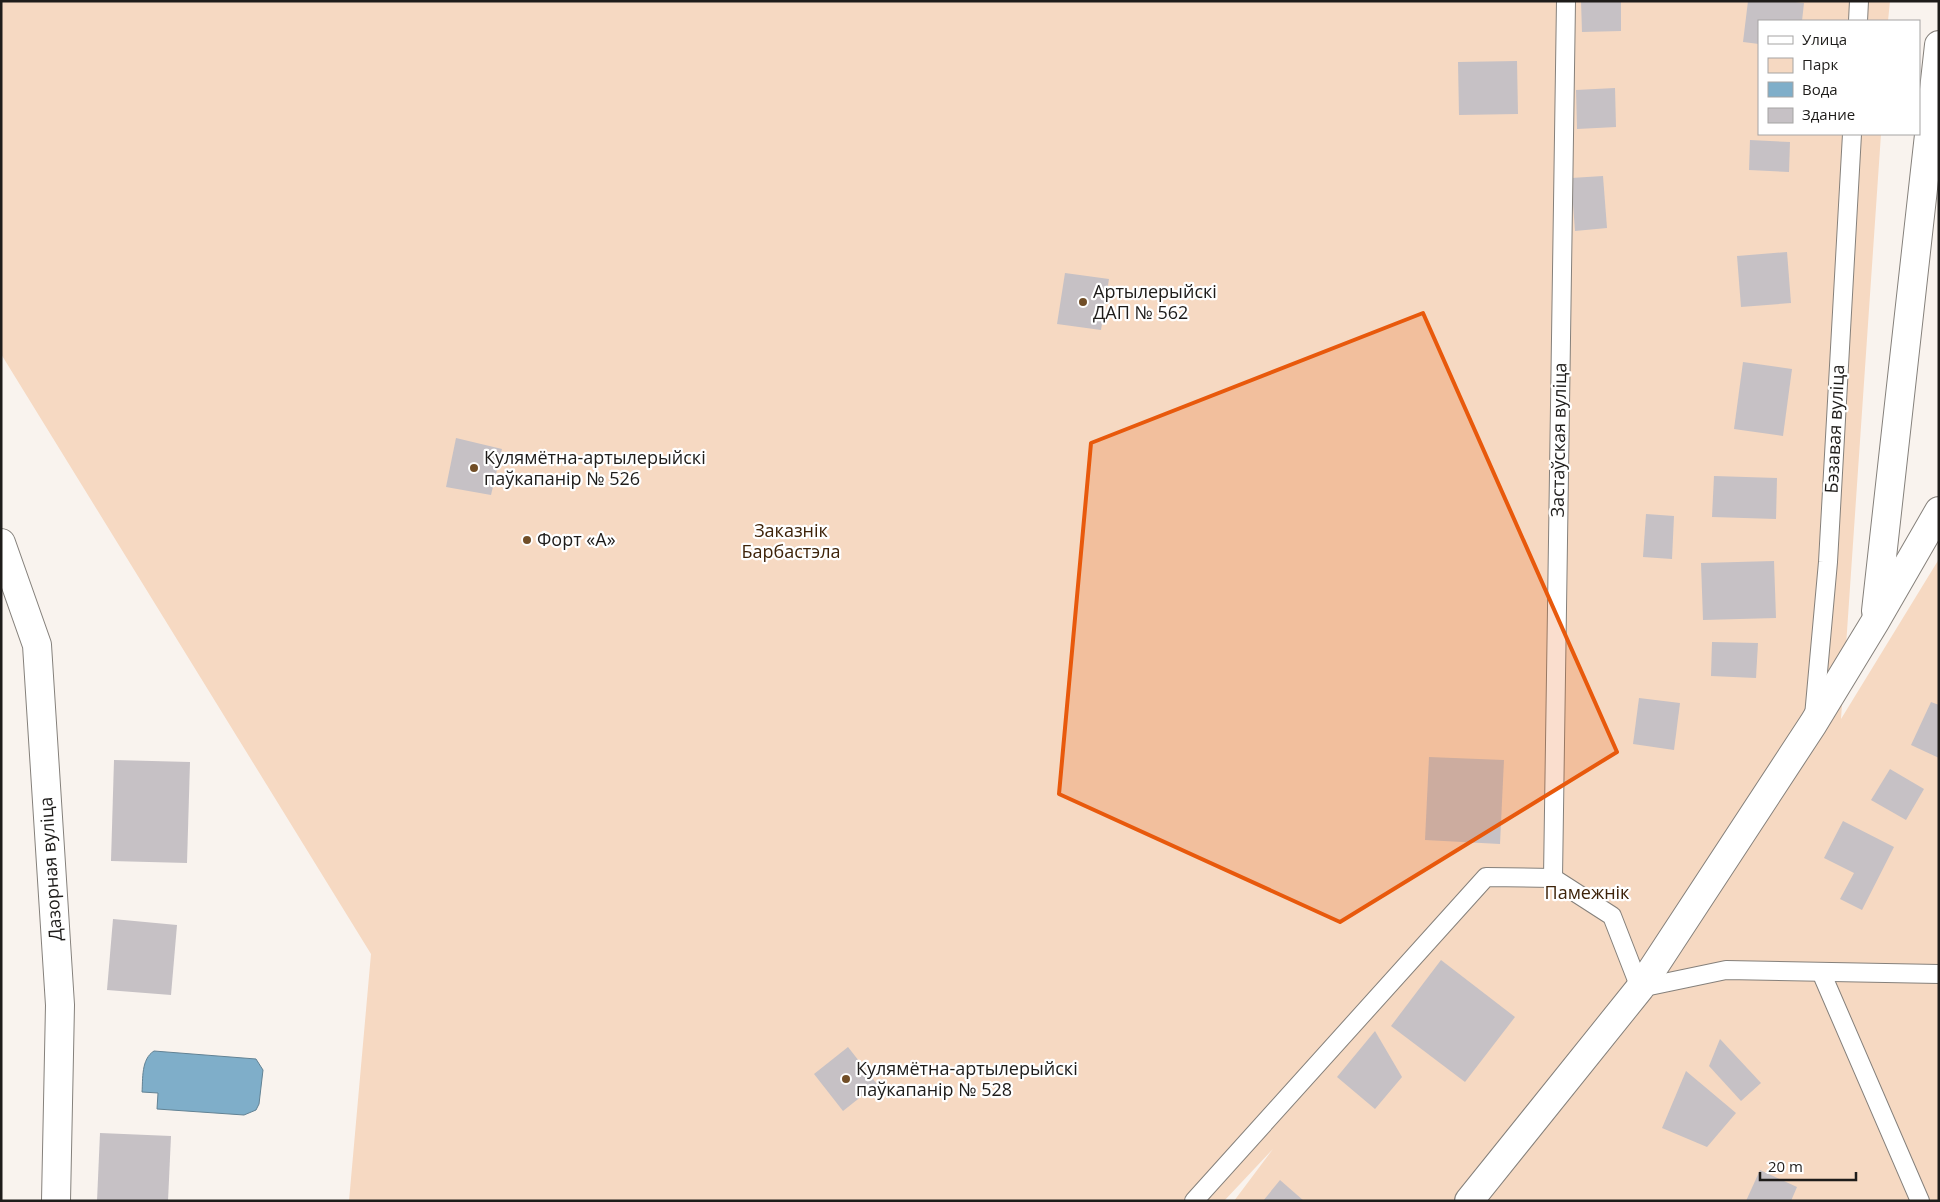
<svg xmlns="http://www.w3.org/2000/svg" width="1940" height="1202" font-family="'Open Sans',sans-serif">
<rect width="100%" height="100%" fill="#f9f3ee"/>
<polygon fill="#f6d9c2" points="1,1 1890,1 1888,21 1759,21 1759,134 1881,134 1841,719 1939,559 1939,1201 1234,1201 1273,1149 1224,1201 349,1201 371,954 1,354"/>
<path fill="#7faec9" stroke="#628294" d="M154,1051L256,1059L263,1070L259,1104L256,1110L244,1115L157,1109L158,1093L142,1092C143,1079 141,1059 154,1051Z"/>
<g fill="#c6c1c5">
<polygon points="1581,1 1621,1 1621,31 1582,32"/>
<polygon points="1748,1 1787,1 1804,3 1802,21 1759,21 1759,44 1743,42"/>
<polygon points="1517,61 1518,114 1459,115 1458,62"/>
<polygon points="1615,88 1616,127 1577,129 1576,90"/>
<polygon points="1750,140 1790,142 1789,172 1749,170"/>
<polygon points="1603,176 1607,228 1575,231 1571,178"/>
<polygon points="1787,252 1791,303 1741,307 1737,256"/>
<polygon points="1065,273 1109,279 1101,330 1057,324"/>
<polygon points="1743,362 1792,369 1783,436 1734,429"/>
<polygon points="456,438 502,449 491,495 446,487"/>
<polygon points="1714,476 1777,478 1776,519 1712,517"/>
<polygon points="1646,514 1674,516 1672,559 1643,557"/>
<polygon points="1774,561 1776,618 1703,620 1701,563"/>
<polygon points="1712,642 1758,643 1756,678 1711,676"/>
<polygon points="1639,698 1680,703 1674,750 1633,744"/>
<polygon points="1931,702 1939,705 1939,758 1911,745"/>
<polygon points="1429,757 1504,760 1500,844 1425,840"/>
<polygon points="114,760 190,762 187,863 111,861"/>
<polygon points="1890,769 1924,789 1906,820 1871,800"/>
<polygon points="1843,821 1894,847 1862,910 1840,899 1854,873 1824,858"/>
<polygon points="113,919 177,925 171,995 107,990"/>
<polygon points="1441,960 1515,1017 1465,1082 1391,1026"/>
<polygon points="1375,1031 1402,1077 1375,1109 1337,1077"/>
<polygon points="1720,1039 1761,1083 1741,1101 1709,1066"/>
<polygon points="848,1047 877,1084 843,1111 814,1074"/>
<polygon points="1686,1071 1736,1113 1707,1147 1662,1128"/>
<polygon points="100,1133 171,1136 168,1201 97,1201"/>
<polygon points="1760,1170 1797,1187 1791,1201 1746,1201"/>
<polygon points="1280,1180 1304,1201 1263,1201"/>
</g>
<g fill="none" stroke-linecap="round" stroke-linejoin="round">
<g stroke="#85807b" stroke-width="20">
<g id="service">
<polyline points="1858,21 1859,1"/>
<polyline points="1814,716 1828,562 1852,134"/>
<polyline points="1553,878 1566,1"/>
<polyline points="1821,972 1920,1201"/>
<polyline points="1194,1201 1486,877 1553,878 1612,916 1640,988 1726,970 1939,974"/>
</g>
</g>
<g stroke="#85807b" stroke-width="30">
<g id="minor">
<polyline points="1,543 37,645 60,1005 56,1201"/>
<polyline points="1876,611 1939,45"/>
<polyline points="1469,1201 1640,988 1813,724 1875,622 1939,511"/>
</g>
</g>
<use href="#service" stroke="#fff" stroke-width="18"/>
<use href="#minor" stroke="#fff" stroke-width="28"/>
</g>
<path fill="#e8590c" fill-opacity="0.2" stroke="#e8590c" stroke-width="4" stroke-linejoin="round" d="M1423,313L1617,752L1340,922L1059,794L1091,443Z"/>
<g fill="#714e27" stroke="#fff" stroke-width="2">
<circle cx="1083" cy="302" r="5"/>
<circle cx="474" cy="468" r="5"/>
<circle cx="527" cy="540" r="5"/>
<circle cx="846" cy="1079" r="5"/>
</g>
<g text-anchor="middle" stroke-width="4.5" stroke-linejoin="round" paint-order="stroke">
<g font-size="18" fill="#1e1c1a" stroke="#fff" text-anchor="start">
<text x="1093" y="298">Артылерыйскі<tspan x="1093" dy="21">ДАП № 562</tspan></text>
<text x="484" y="464">Кулямётна-артылерыйскі<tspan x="484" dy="21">паўкапанір № 526</tspan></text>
<text x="537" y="546">Форт «А»</text>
<text x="856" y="1075">Кулямётна-артылерыйскі<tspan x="856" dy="21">паўкапанір № 528</tspan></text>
</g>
<g font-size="18" fill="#1e1c1a" stroke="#fff">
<text transform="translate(1835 429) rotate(-87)" y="6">Бэзавая вуліца</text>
<text transform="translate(1559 440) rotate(-89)" y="6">Застаўская вуліца</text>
<text transform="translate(51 869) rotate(-94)" y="6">Дазорная вуліца</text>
</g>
<g font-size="18" fill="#3e2309" stroke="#fff">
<text x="791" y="537">Заказнік<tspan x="791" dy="21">Барбастэла</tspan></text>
<text x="1587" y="899">Памежнік</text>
</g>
</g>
<rect width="1940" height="1202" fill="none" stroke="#1e1c1a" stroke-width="5"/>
<rect x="1758" y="20" width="162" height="115" fill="#ffffff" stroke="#a5a4a3"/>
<rect x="1768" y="36" width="25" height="8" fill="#ffffff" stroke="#a5a4a3"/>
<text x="1802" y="45" font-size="15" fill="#1e1c1a">Улица</text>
<rect x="1768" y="58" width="25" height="15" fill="#f6d9c2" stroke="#a5a4a3"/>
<text x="1802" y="70" font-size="15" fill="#1e1c1a">Парк</text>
<rect x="1768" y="82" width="25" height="15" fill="#7faec9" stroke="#a5a4a3"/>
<text x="1802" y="95" font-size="15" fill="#1e1c1a">Вода</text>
<rect x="1768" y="108" width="25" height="15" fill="#c6c1c5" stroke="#a5a4a3"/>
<text x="1802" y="120" font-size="15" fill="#1e1c1a">Здание</text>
<path d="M1760 1172v8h96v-8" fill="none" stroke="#1e1c1a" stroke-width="2.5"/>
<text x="1768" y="1172" font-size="15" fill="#1e1c1a" stroke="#ffffff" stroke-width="4" paint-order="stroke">20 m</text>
</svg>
